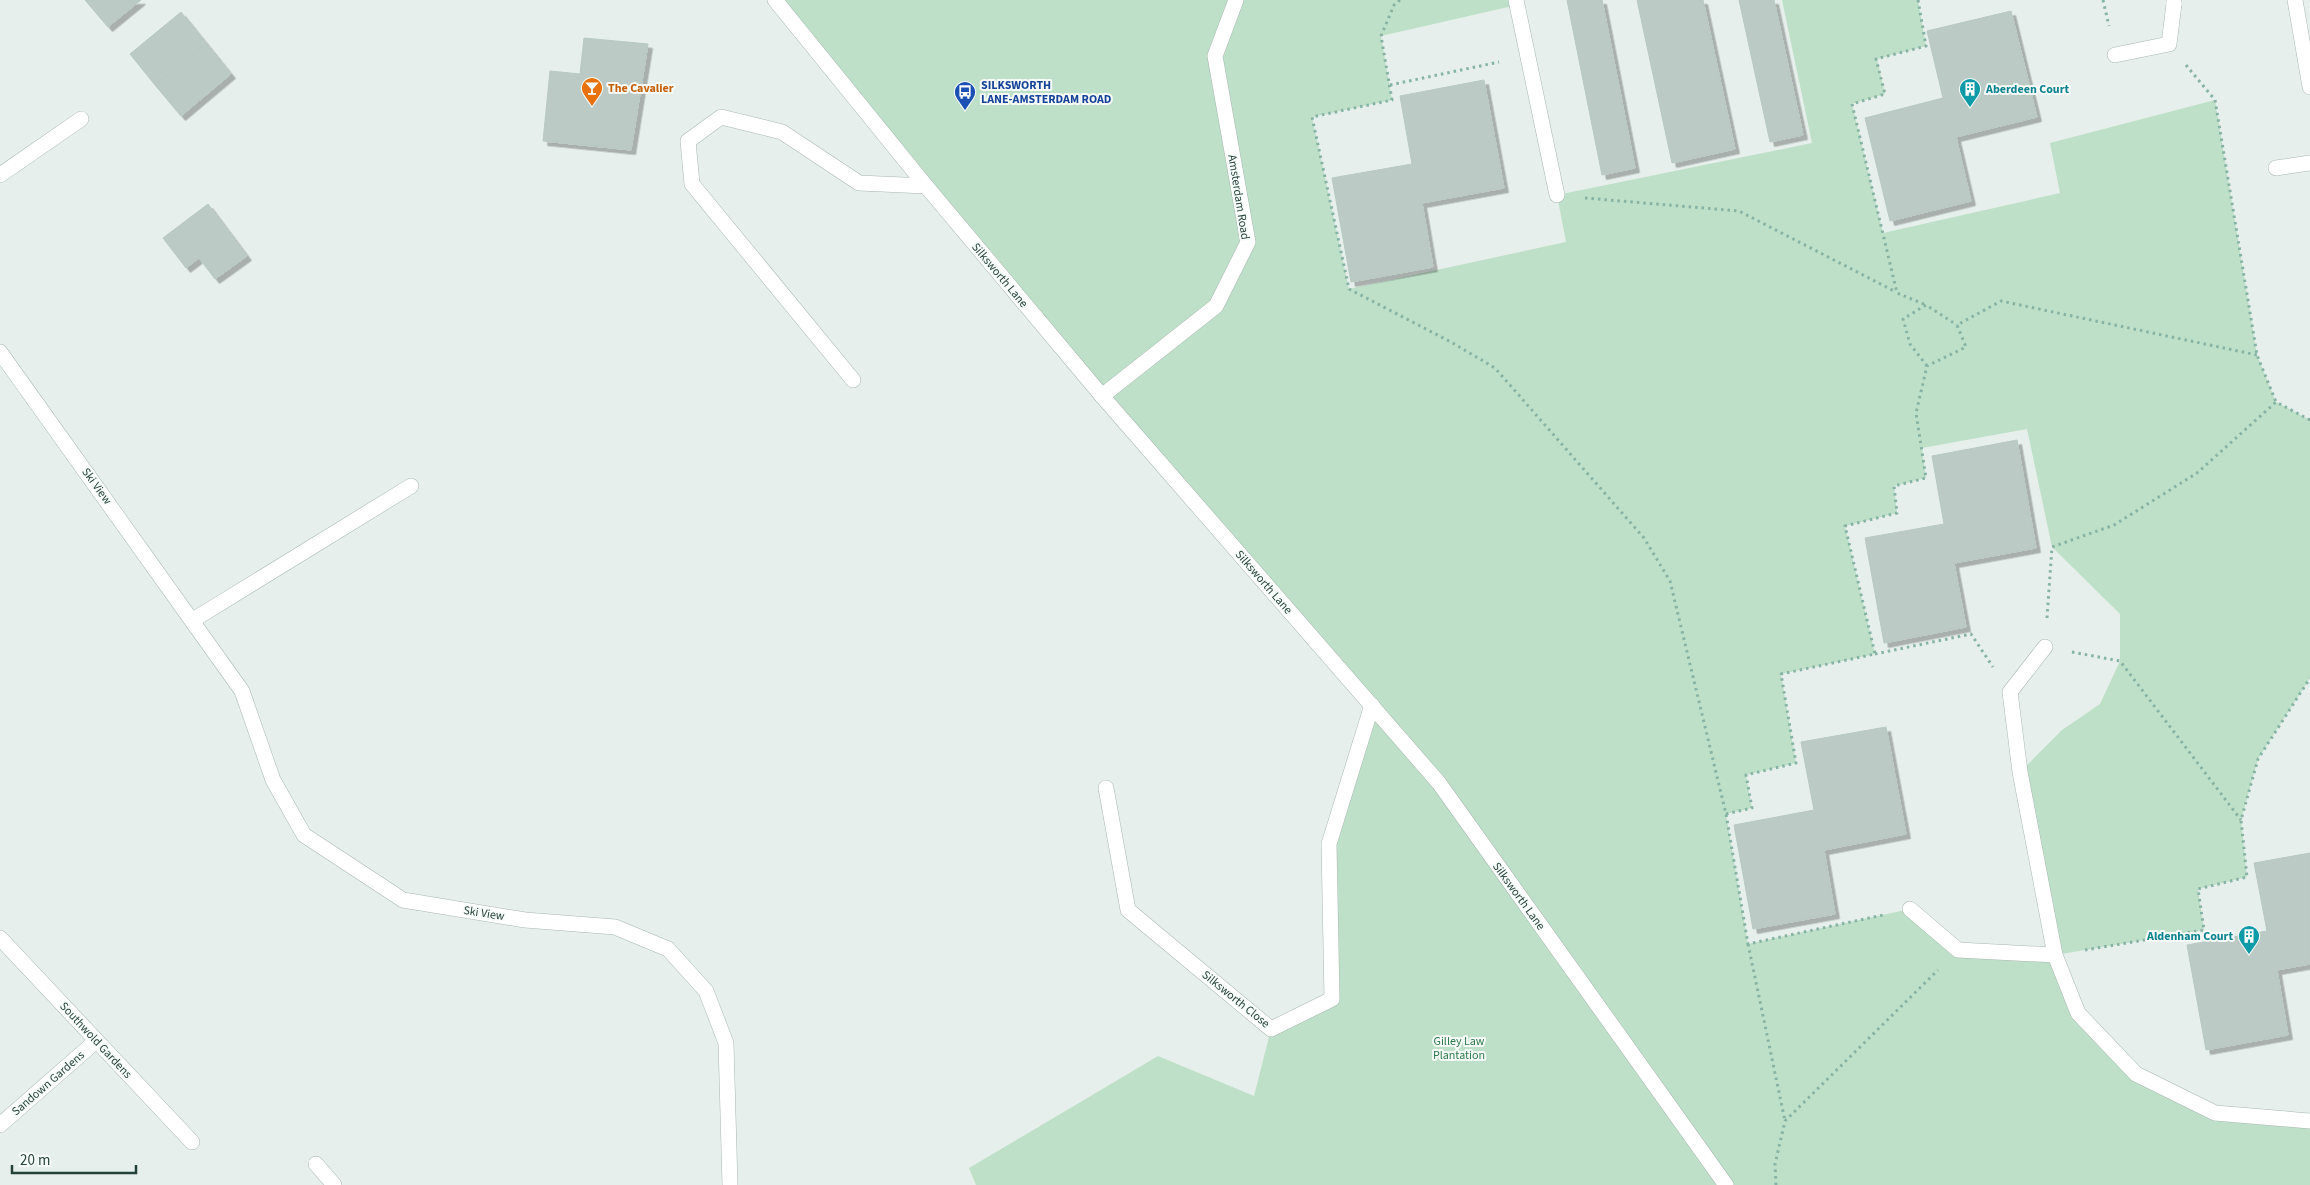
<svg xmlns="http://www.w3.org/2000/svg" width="2310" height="1185" font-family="'Source Sans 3',sans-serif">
<defs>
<filter id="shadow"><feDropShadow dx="4.5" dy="4.5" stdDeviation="0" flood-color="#0004"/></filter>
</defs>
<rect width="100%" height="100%" fill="#e6efeb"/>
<path fill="#bfe0c8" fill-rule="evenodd" d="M775,0H1516L1517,5L1381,36L1392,100L1312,117L1349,289L1566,242L1557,195L1812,143L1782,0H1918L1926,46L1877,59L1885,94L1852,104L1883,233L2060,193L2050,143L2215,100L2257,355L2276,402L2310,420V678L2258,759L2241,820L2247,877L2198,889L2204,930L2055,955L2079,1013L2136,1074L2215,1113L2310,1121V1185H976L969,1168L1158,1056L1254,1096L1271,1029L1332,999L1329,844L1372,705ZM2027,429L2052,547L2120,614V661L2100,704L2062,730L2020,772L2055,955L1958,950L1910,909L1748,944L1726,814L1752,808L1746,775L1796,763L1781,674L1875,654L1845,526L1897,513L1894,486L1926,478L1922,448Z"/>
<g fill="#bbcac4" stroke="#b8c9c2" filter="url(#shadow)">
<polygon points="85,0 141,0 108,27"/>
<polygon points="1567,0 1602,0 1635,168 1602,175"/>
<polygon points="1637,0 1703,0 1735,149 1672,163"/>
<polygon points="1739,0 1774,0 1803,135 1770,142"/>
<polygon points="2011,11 2037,117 1956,137 1971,201 1890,221 1865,118 1943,98 1927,31"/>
<polygon points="181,12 206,43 155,85 130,54"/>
<polygon points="584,38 648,44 631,150 543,141 550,71 580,74"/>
<polygon points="206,43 231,74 181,116 155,85"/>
<polygon points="1484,80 1504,188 1422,203 1433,267 1351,282 1332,178 1412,164 1400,96"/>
<polygon points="208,204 247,256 215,279 199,258 186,268 163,238"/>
<polygon points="2017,440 2036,548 1954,563 1966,627 1884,643 1865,538 1944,524 1932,456"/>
<polygon points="1886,727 1906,834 1824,850 1835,914 1753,929 1734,825 1814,810 1801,742"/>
<polygon points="2310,853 2310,964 2277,970 2288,1035 2206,1050 2187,945 2267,931 2254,863"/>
</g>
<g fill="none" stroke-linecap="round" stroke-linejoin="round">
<g stroke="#a8b8b2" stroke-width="16">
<g id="service">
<polyline points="1516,0 1557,195"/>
<polyline points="2295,0 2310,87"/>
<polyline points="2115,55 2169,44 2174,4"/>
<polyline points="2276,168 2310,163"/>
<polyline points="853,380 692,184 688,141 721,117 782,132 859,183 926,186"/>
<polyline points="2045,647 2010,692 2020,772 2055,955 2078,1013 2136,1074 2215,1113 2310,1121"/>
<polyline points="1910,909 1958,950 2055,955"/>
</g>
</g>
<g stroke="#a8b8b2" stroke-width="16">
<g id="minor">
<polyline points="2174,4 2174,0"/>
<polyline points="0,175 81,119"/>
<polyline points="0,352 242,691 273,780 304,835 403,900 525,920 615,927 668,949 706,991 726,1043 730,1185"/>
<polyline points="1102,396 1216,306 1248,242 1215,56 1236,0"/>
<polyline points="193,620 411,486"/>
<polyline points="1106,788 1128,910 1271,1029 1332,999 1329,844 1372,705"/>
<polyline points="0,938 192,1142"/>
<polyline points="0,1125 96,1041"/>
<polyline points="316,1164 334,1185"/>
</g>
</g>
<g stroke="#a8b8b2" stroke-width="16">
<polyline id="tertiary" points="775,0 926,186 1102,396 1439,783 1726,1185"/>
</g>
<g stroke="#86b3a5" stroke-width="3" stroke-dasharray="2.5 4" stroke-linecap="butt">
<polyline points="1400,0 1394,5 1381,36 1392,100 1312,117 1349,289 1451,342 1495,368 1644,538 1670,581 1726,814 1748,944 1883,915"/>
<polyline points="1918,0 1926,46 1876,59 1885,94 1852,104 1897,293 1926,305"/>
<polyline points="2103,0 2109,26"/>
<polyline points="2186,65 2215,100 2257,355 2276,402"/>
<polyline points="1390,85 1499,62"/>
<polyline points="1585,198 1739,211 1896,292"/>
<polyline points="1927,366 1910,344 1903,319 1926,305 1957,325"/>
<polyline points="2047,618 2052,547 2114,525 2197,473 2276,402 2310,420"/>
<polyline points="2072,652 2120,661 2241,820"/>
<polyline points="1875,654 1971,634 1993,667"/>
<polyline points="1726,814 1752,808 1746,775 1796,763 1781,674 1875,654 1845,526 1897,513 1894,486 1926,478 1916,413 1927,366 1966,347 1957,325 2001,301 2257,355"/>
<polyline points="1748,944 1785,1121"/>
<polyline points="2085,950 2204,930 2198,889 2247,877 2241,820 2258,759 2310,678"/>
<polyline points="1776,1185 1775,1164 1785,1121 1938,970"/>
</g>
<use href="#service" stroke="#fff" stroke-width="15"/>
<use href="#minor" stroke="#fff" stroke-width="15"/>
<use href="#tertiary" stroke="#fff" stroke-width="15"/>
</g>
<defs>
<g id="bar-pin" transform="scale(1.125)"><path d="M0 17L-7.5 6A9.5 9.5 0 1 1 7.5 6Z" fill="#e8710a" stroke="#f7fbf9"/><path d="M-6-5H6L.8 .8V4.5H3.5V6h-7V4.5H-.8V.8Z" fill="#fff"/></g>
<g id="building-pin" transform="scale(1.125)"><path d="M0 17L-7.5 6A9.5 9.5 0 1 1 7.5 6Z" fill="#0f9aa8" stroke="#f7fbf9"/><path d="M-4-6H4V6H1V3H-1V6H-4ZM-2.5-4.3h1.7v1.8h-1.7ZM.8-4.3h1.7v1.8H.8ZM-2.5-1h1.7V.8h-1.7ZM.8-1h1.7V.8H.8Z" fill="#fff"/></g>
<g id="bus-pin" transform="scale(1.125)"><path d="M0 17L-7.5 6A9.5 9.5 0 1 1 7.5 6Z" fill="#1a4fb4" stroke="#f7fbf9"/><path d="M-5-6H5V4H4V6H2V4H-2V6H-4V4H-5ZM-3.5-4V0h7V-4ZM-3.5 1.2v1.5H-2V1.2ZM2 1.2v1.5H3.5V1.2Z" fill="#fff"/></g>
</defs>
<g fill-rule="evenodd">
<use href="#bar-pin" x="592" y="88"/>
<use href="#building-pin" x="1970" y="89"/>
<use href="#bus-pin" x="965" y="92"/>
<use href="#building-pin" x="2249" y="936"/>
</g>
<g text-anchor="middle" stroke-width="4" stroke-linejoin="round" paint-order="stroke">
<g font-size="12" font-weight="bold" fill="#164399" stroke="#f7fbf9" text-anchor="start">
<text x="981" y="89">SILKSWORTH<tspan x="981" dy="14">LANE-AMSTERDAM ROAD</tspan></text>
</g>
<g font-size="12" font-weight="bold" fill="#c56008" stroke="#f7fbf9" text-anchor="start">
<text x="608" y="92">The Cavalier</text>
</g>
<g font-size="12" font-weight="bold" fill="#0d838f" stroke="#f7fbf9" text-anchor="start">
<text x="1986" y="93">Aberdeen Court</text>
<text x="2233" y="940" text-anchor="end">Aldenham Court</text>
</g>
<g font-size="12" fill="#24423a" stroke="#f7fbf9">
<text transform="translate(1239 197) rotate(81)" y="4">Amsterdam Road</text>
<text transform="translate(1000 275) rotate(50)" y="4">Silksworth Lane</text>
<text transform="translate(97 486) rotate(54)" y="4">Ski View</text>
<text transform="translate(1264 582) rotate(49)" y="4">Silksworth Lane</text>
<text transform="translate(1519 896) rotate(54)" y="4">Silksworth Lane</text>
<text transform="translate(484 913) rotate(9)" y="4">Ski View</text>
<text transform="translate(1236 999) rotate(39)" y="4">Silksworth Close</text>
<text transform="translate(96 1040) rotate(47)" y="4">Southwold Gardens</text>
<text transform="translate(48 1083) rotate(-41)" y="4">Sandown Gardens</text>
</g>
<g font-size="12" fill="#2d7a4b" stroke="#f7fbf9">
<text x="1459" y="1045">Gilley Law<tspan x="1459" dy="14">Plantation</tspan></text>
</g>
</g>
<path d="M12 1165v8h124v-8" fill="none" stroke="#24423a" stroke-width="2.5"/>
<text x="20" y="1165" font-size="15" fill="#24423a" stroke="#f7fbf9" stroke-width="4" paint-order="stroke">20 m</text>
</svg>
